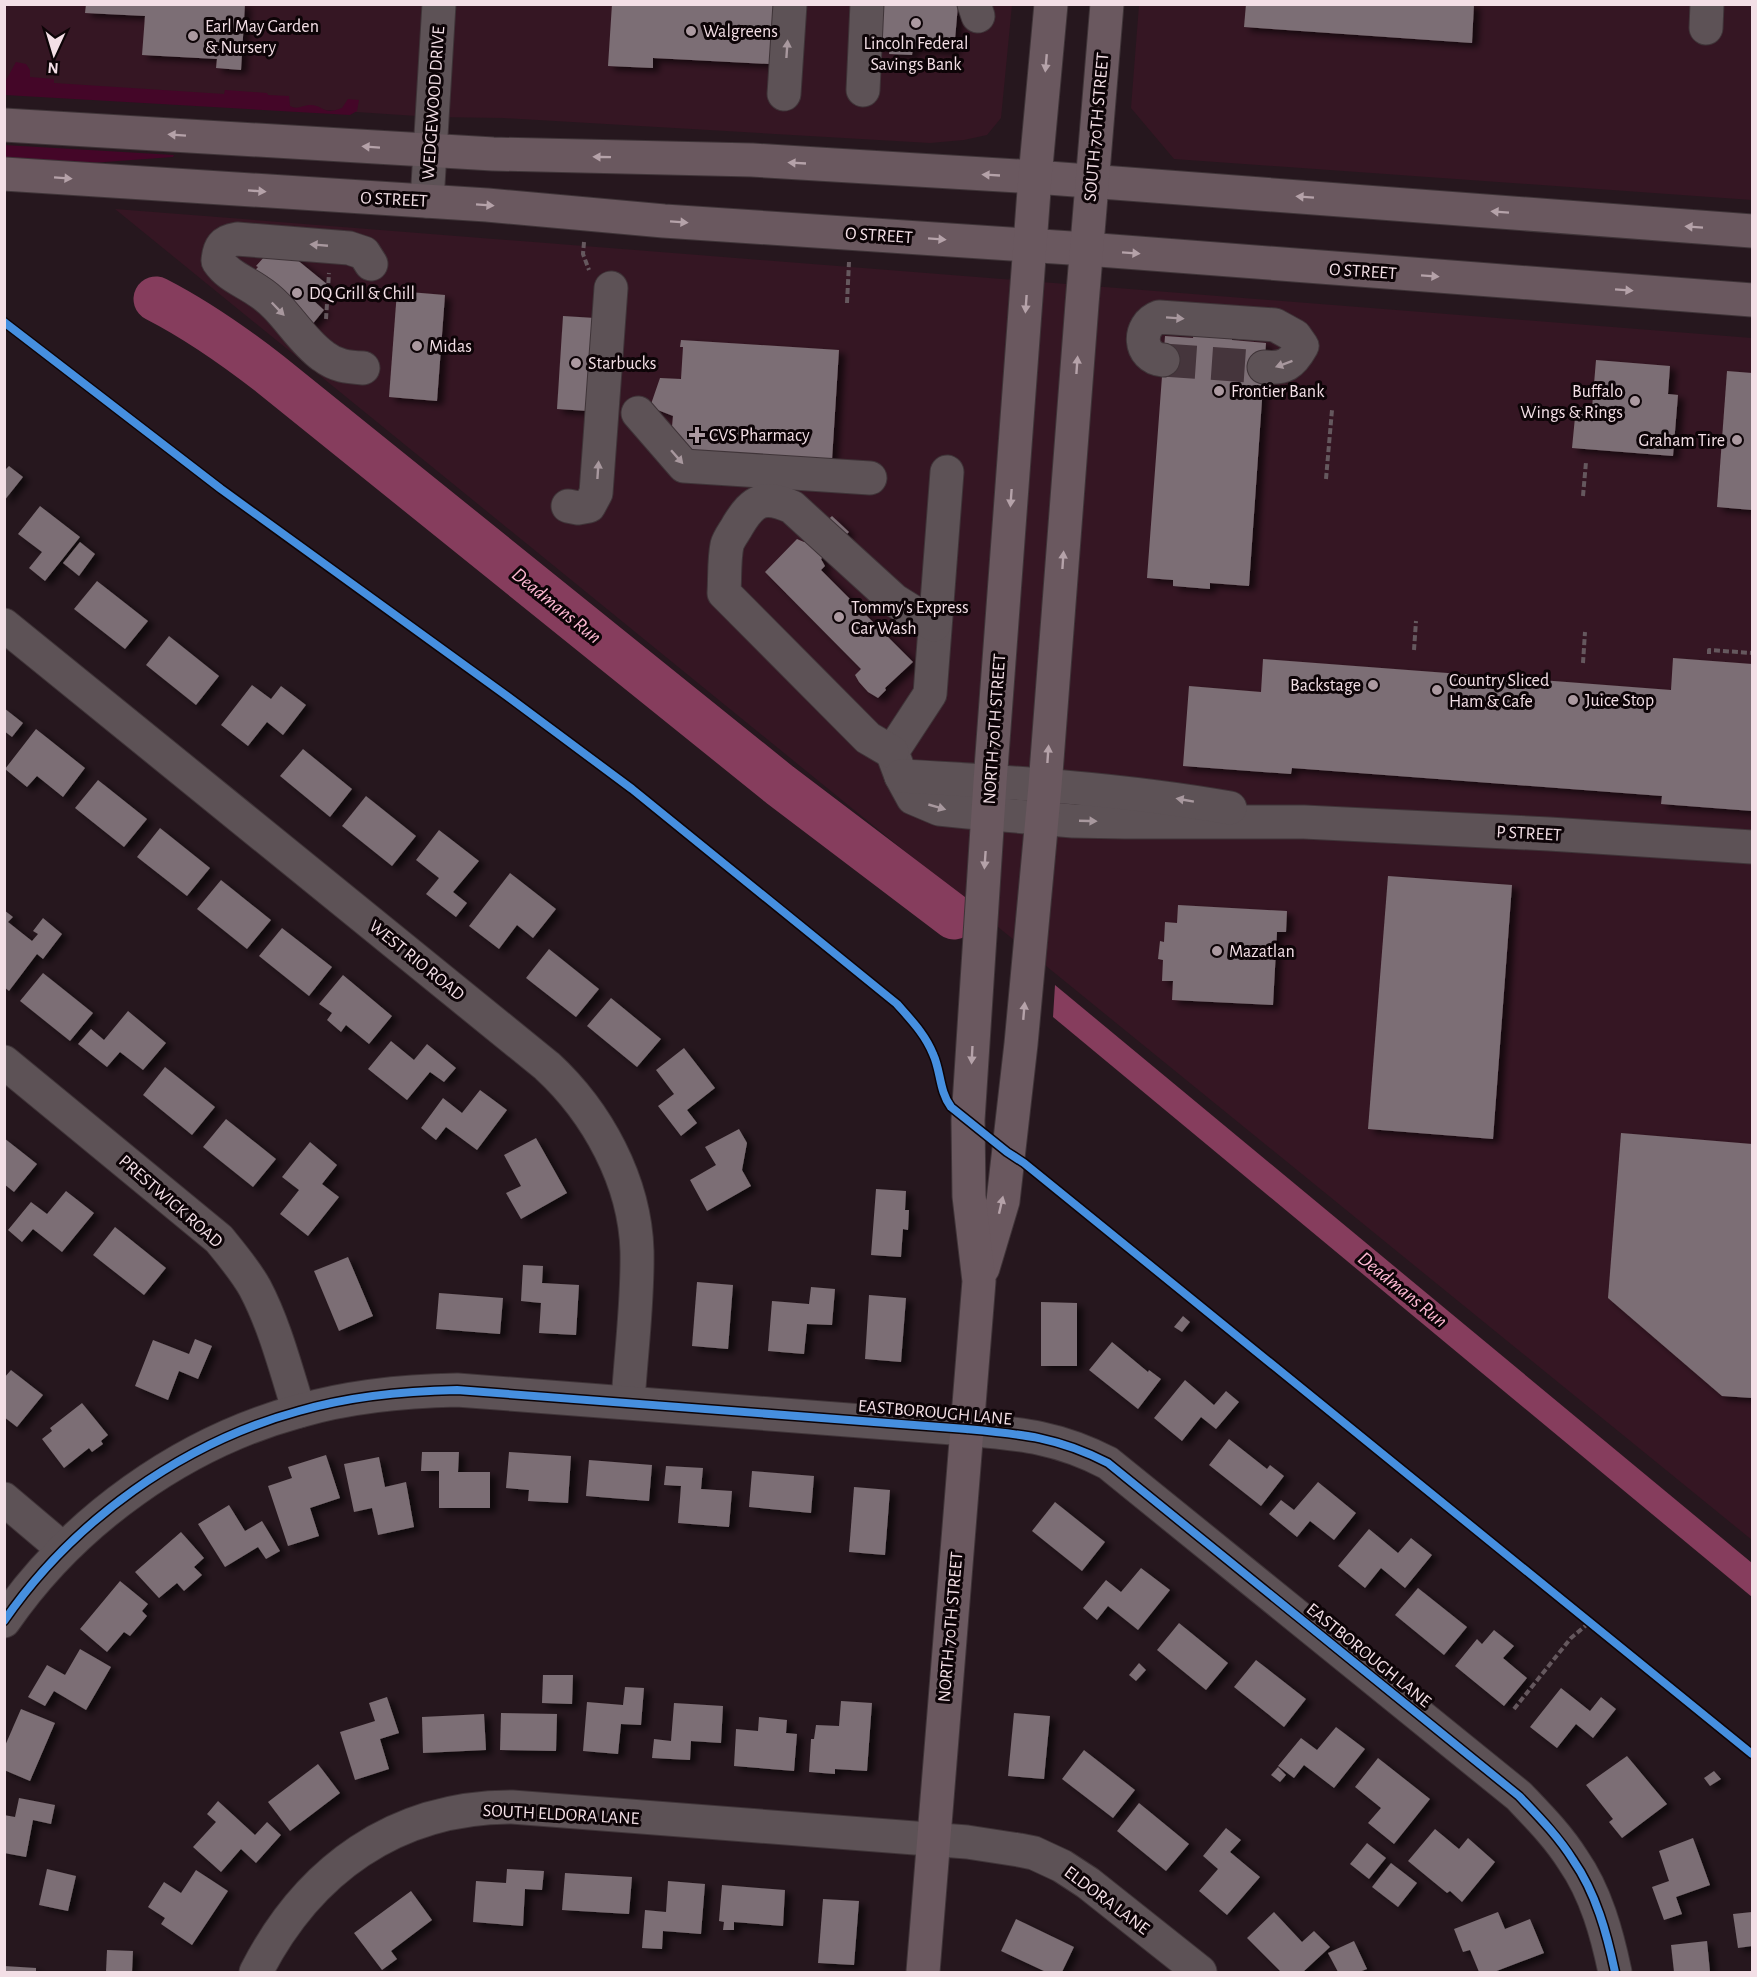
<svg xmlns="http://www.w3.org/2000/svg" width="1757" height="1977" font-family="'Alegreya Sans',sans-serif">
<defs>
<filter id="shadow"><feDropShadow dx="6" dy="4" stdDeviation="3" flood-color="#0009"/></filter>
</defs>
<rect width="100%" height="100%" fill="#26171e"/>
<g fill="#351623">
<polygon points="4,5 1012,5 1001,118 987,135 964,140 930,143 503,118 432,117 5,89"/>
<polygon points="1139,5 1752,5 1752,200 1174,159 1131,108"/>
<polygon points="115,209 1752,338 1752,1540"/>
</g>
<g fill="#440628">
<path d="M16,62L26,64L30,70V77L54,79V83L224,94L225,90L267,93L268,95L289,96L290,106C297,110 301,106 309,105C323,104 322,116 342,108L348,99L359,100L357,111L350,115L5,95V82Z"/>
<polygon points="4,145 174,155 173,157 91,163 5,158"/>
</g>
<polygon fill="#863d5d" points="1055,985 1752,1563 1752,1597 1053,1017"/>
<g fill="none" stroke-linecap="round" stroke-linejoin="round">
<path stroke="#863d5d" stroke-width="45" d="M156,299C197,320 234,346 270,374L780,785L954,917"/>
</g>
<g fill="#7c6e74" filter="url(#shadow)">
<polygon points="86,4 245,4 241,70 216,68 217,59 142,55 145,16 85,13"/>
<polygon points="612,4 774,4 770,64 653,58 653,68 608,66"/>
<polygon points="877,4 958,5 954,51 913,48 912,55 889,54 890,47 875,46"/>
<polygon points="1246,4 1474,4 1472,43 1244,27"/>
<polygon points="274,246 290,254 328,285 314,301 324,310 311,326 251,275 258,267 256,266"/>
<polygon points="397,291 445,295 437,401 389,397"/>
<polygon points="563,316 595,318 588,411 557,409"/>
<polygon points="1194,331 1232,334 1232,340 1266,343 1249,586 1210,583 1210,589 1173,586 1173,580 1147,578 1165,336 1193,338"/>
<polygon points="681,340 839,350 832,460 683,451 671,437 673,416 650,407 660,378 681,379 683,347 680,347"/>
<polygon points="1596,360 1670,366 1668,394 1678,395 1673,456 1572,448 1576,407 1592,408"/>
<polygon points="1727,371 1752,373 1752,510 1717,507"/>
<polygon points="9,466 23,477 4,501 4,471"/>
<polygon points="40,506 80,537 45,581 29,568 42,552 18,534"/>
<polygon points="832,516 849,532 821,559 825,566 821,570 913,662 885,688 886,690 878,698 868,692 859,682 855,675 861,669 765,572 797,539 804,542"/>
<polygon points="80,542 95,554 79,576 63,563"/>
<polygon points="97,581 148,621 125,649 74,609"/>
<polygon points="169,636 219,676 196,705 146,665"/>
<polygon points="1673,658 1752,664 1752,811 1661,804 1662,796 1292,768 1291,774 1183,766 1189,686 1261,692 1263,659 1671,690"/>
<polygon points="252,685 271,699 281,686 306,705 283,735 267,722 248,746 221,725"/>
<polygon points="4,708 23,723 12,737 4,731"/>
<polygon points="36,729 85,768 63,797 37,776 27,787 5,769"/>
<polygon points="303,749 352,789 330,817 280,776"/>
<polygon points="98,780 147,819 124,847 75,808"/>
<polygon points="366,796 416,836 392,866 342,826"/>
<polygon points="160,828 210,868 187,896 137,857"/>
<polygon points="439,830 479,861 453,892 467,903 456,917 426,894 439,878 416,860"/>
<polygon points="510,873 556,909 533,938 517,925 499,949 469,926"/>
<polygon points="1388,876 1512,885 1493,1139 1368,1129"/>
<polygon points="221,880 271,920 247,949 197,909"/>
<polygon points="1178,905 1287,911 1286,932 1277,932 1273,1005 1172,1000 1173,981 1162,981 1163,960 1158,959 1160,941 1164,942 1165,922 1177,923"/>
<polygon points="4,910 13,917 8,922 32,941 38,934 33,931 43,918 62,934 43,959 37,954 9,991 4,987"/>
<polygon points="282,928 332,967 309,996 259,956"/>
<polygon points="549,949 599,989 576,1017 526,978"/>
<polygon points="43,973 93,1013 70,1041 20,1001"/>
<polygon points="343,975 392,1016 369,1044 346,1025 341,1032 327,1020 332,1013 319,1004"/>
<polygon points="611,998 661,1039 637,1067 587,1026"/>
<polygon points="128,1011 166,1043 143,1070 120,1052 107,1067 78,1044 91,1029 104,1040"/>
<polygon points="391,1041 414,1060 427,1044 456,1068 444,1082 430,1072 407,1100 368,1069"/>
<polygon points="684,1048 715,1088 687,1110 697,1123 681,1136 658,1106 674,1094 656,1070"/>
<polygon points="165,1067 215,1107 192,1135 143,1095"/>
<polygon points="480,1090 507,1110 477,1150 446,1127 436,1140 421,1128 443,1098 462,1113"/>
<polygon points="226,1119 276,1159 253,1187 203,1147"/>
<polygon points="739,1129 747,1143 742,1170 751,1186 707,1211 690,1180 716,1165 705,1147"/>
<polygon points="1621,1133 1752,1144 1752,1398 1722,1396 1608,1298"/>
<polygon points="4,1138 37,1164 14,1192 4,1184"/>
<polygon points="536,1138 567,1193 521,1219 506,1193 521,1186 504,1155"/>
<polygon points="310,1142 337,1165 322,1184 339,1197 308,1236 280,1214 299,1190 282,1177"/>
<polygon points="876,1189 906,1191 905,1210 909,1210 908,1230 903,1229 901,1257 871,1255"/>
<polygon points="66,1191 94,1213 62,1252 33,1229 22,1242 8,1230 31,1202 47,1214"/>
<polygon points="115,1227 166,1268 144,1295 93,1255"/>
<polygon points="348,1257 373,1316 339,1331 314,1271"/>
<polygon points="523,1265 543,1266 542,1283 579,1285 576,1335 539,1333 541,1303 521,1301"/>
<polygon points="697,1282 733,1285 728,1349 692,1346"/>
<polygon points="811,1287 835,1289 832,1325 807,1324 804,1354 768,1351 772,1301 809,1304"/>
<polygon points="439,1293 503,1298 500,1334 436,1329"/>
<polygon points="869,1295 906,1298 901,1362 865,1359"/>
<polygon points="1041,1302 1077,1303 1077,1366 1041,1366"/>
<polygon points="1183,1316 1190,1322 1182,1332 1174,1327"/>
<polygon points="195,1339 212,1346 198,1379 179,1371 168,1400 135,1386 153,1340 189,1354"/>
<polygon points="1112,1342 1148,1372 1149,1370 1161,1379 1138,1409 1089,1370"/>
<polygon points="11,1370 43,1395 17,1427 4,1417 4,1378"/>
<polygon points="1185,1380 1214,1405 1226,1391 1239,1402 1216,1429 1201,1417 1182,1441 1154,1418"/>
<polygon points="82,1403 108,1435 101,1441 103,1444 92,1452 89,1448 64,1468 42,1439 52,1431 50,1428"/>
<polygon points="1229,1439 1267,1469 1270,1465 1284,1476 1261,1506 1209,1465"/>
<polygon points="422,1452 459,1452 458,1472 490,1472 490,1508 439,1508 439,1471 421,1471"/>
<polygon points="509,1452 571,1456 568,1503 528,1501 529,1490 506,1488"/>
<polygon points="326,1455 340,1498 310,1508 319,1536 288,1546 268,1486 292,1478 288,1467"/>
<polygon points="379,1457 385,1487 406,1482 414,1527 378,1535 372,1508 354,1512 344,1464"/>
<polygon points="589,1460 652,1465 649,1501 586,1496"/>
<polygon points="666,1466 703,1468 701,1489 732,1491 729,1527 678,1523 681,1486 664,1485"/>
<polygon points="752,1471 814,1476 811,1513 749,1507"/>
<polygon points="1318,1482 1356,1513 1334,1540 1310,1521 1297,1537 1269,1514 1281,1500 1294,1510"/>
<polygon points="854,1487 890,1490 885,1555 849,1552"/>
<polygon points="1055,1502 1105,1542 1082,1571 1032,1531"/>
<polygon points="229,1505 245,1531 262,1521 280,1551 266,1559 258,1547 225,1567 198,1524"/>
<polygon points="1369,1529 1398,1553 1411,1538 1432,1555 1405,1588 1381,1568 1365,1588 1338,1566"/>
<polygon points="181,1532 204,1558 194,1567 202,1575 184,1591 177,1583 159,1598 135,1572"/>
<polygon points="1141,1568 1170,1590 1138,1630 1108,1606 1097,1620 1083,1608 1106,1580 1121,1592"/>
<polygon points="120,1581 148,1604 142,1611 147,1616 130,1636 124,1632 107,1652 80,1629"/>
<polygon points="1418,1588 1467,1627 1444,1655 1395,1615"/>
<polygon points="1179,1623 1228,1663 1206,1690 1157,1650"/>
<polygon points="1494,1630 1514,1646 1503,1658 1527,1678 1504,1706 1455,1666 1477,1639 1482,1644"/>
<polygon points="80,1649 111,1667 86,1710 54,1691 45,1706 28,1697 47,1665 65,1675"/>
<polygon points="1256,1660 1306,1699 1284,1727 1234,1687"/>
<polygon points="1139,1663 1146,1670 1136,1681 1129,1675"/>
<polygon points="543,1675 573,1675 572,1704 542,1703"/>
<polygon points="625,1687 644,1688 641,1725 621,1724 618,1754 583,1751 587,1702 623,1705"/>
<polygon points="1561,1688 1590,1711 1601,1697 1616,1709 1593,1738 1576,1724 1557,1748 1530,1727"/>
<polygon points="387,1697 399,1733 380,1739 389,1769 355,1780 340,1732 375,1721 369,1703"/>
<polygon points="841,1701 872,1703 867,1771 835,1769 835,1774 809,1772 811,1739 814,1739 816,1725 839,1726"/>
<polygon points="674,1703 723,1706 721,1743 691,1741 690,1760 652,1758 654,1739 671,1741"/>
<polygon points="21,1709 55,1723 30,1781 4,1770 4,1748"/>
<polygon points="501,1713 557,1714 556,1751 500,1750"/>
<polygon points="1014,1713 1050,1716 1044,1779 1008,1776"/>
<polygon points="484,1714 486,1750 423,1753 422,1717"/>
<polygon points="759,1717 787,1720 786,1733 797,1734 794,1771 734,1766 736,1729 758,1731"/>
<polygon points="1336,1727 1365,1749 1334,1788 1304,1765 1294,1778 1278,1766 1301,1738 1317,1750"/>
<polygon points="1084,1750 1135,1790 1113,1818 1062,1779"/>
<polygon points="1627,1756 1667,1804 1622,1838 1609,1822 1613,1819 1586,1785"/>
<polygon points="1378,1758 1430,1799 1394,1844 1368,1823 1381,1808 1355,1787"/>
<polygon points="318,1764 340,1793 290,1831 268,1802"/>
<polygon points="1278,1767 1286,1775 1280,1782 1271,1775"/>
<polygon points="1714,1771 1721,1779 1710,1786 1704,1778"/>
<polygon points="19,1798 55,1805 51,1824 33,1820 26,1857 4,1853 4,1815 15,1817"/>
<polygon points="218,1801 255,1835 267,1822 281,1835 256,1863 241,1849 221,1872 193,1847 216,1822 207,1814"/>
<polygon points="1139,1803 1189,1844 1166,1871 1117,1831"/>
<polygon points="1226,1828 1241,1840 1230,1852 1260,1877 1227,1915 1199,1891 1218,1869 1203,1856"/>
<polygon points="1435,1829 1459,1849 1468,1838 1495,1862 1462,1902 1450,1891 1447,1893 1408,1861"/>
<polygon points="1693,1838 1710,1885 1676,1897 1682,1914 1664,1920 1652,1887 1669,1881 1659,1851"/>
<polygon points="1367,1843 1386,1858 1369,1879 1350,1864"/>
<polygon points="1391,1863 1417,1883 1398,1907 1372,1887"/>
<polygon points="47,1869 76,1876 68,1911 39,1905"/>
<polygon points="507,1869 544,1871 542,1890 525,1889 523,1926 473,1922 476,1881 506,1883"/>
<polygon points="196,1870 228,1891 192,1945 161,1924 165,1918 148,1907 164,1882 181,1893"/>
<polygon points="565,1873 632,1877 629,1914 562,1910"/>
<polygon points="668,1881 705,1884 701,1934 663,1931 662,1949 642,1948 645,1910 666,1912"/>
<polygon points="722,1885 785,1890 783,1926 734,1922 734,1930 723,1930 724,1922 719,1921"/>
<polygon points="411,1891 432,1920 391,1951 397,1959 382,1970 354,1933"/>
<polygon points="823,1899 859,1901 854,1965 818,1963"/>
<polygon points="1274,1912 1302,1942 1314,1931 1330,1947 1303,1972 1281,1972 1247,1938"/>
<polygon points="1498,1912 1505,1929 1530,1919 1544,1953 1494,1972 1479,1972 1470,1950 1463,1952 1454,1929"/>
<polygon points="1752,1912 1752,1946 1738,1948 1733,1914"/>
<polygon points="1016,1919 1074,1947 1062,1972 1046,1972 1001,1951"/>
<polygon points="1354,1941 1367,1969 1359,1972 1338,1972 1328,1953"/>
<polygon points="1707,1941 1710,1972 1674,1972 1671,1945"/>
<polygon points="107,1950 133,1951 132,1972 106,1972"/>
<polygon points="4,1966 36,1968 36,1972 4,1972"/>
</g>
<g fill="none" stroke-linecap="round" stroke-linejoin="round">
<polyline stroke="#45353c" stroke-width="33" stroke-dasharray="33 16" stroke-linecap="butt" points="1163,360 1264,367"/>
<g stroke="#3f3438" stroke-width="35">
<g id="minor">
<polyline points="974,4 978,16"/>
<polyline points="1706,28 1707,4"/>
<polyline points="863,90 867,4"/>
<polyline points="784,94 790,4"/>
<polyline points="427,201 439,4"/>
<path d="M1163,360C1138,358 1137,325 1159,317L1275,325L1295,336L1302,346C1292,364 1285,369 1264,367"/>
<path d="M363,368C347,367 336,366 323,356C298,338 285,308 258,291C244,281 228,276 218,261C219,247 223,241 237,239L349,248L364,253L371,264"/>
<polyline points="638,413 684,466 870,478"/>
<polyline points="947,472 930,694 892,752 901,776 913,798 939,809 968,812 1073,821 1125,822 1304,822 1549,834 1752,847"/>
<polyline points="568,506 578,508 589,506 596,493 611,288"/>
<path d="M4,625L547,1066C597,1112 635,1181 637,1251C638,1302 631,1352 628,1402"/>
<path d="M892,752L868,738L724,593C725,577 724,560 727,545C729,538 735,531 738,525C754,499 764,495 792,507L894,600L934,625"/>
<path d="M901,776C1011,782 1122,789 1230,808"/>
<path d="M4,1062L219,1239C232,1255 245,1270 255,1288C275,1326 286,1370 299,1411"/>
<polyline points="4,1499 63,1549"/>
<path d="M4,1621C73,1521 182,1443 299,1411C351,1396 403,1391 457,1390L966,1429C1021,1434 1058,1437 1108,1463L1519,1796C1538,1816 1558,1836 1573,1860C1596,1893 1607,1934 1615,1972"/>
<path d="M256,1972C308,1870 395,1807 512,1807L967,1842L1019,1850L1034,1853L1062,1866L1088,1883L1200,1972"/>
</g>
</g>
<g stroke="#3f3438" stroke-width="35">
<g id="major">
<polyline points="4,125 493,154 752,160 834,165 1035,177 1752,231"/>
<polyline points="4,174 487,205 664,221 1086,249 1752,300"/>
<polyline points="983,1268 1003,1201 1021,1044 1045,786 1082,304 1107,4"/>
<polyline points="923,1972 979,1281 969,1196 968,1120 990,782 1035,177 1051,4"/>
</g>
</g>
<g stroke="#65585e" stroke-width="4" stroke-dasharray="6 3" stroke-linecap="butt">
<polyline points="584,242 583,254 589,270"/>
<polyline points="847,303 849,262"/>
<polyline points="326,319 329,273"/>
<polyline points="1326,479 1332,410"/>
<polyline points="1583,496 1586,462"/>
<polyline points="1414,650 1416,621"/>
<polyline points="1709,654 1709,650 1752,653"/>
<polyline points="1583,663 1585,632"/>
<polyline points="1514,1709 1571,1638 1590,1622"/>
</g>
<use href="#minor" stroke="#5d5256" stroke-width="33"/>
<use href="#major" stroke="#6a585f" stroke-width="33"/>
<g stroke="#0d0407" stroke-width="11">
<g id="cycleway">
<path d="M4,322L221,489L507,696L632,789L897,1004C911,1020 925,1034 933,1054C941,1071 939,1091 951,1107L1007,1152L1024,1163L1752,1754"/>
<path d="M4,1621C73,1521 182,1443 299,1411C351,1396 403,1391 457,1390L966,1429C1021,1434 1058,1437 1108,1463L1519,1796C1538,1816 1558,1836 1573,1860C1596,1893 1607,1934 1615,1972"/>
</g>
</g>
<use href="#cycleway" stroke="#468fdf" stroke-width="8"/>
</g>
<defs><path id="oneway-solid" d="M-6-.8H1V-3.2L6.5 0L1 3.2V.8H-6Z" transform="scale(1.5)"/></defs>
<g fill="#a8989e">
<use href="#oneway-solid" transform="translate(787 49) rotate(-86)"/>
<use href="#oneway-solid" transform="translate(319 245) rotate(-175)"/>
<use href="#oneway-solid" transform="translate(278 309) rotate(46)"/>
<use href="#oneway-solid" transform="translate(1175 318) rotate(4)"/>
<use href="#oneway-solid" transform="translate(1284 364) rotate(160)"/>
<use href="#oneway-solid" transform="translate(677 457) rotate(49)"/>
<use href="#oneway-solid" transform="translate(598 470) rotate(-86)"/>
<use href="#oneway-solid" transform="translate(1185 800) rotate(-170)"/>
<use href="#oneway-solid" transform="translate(937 807) rotate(16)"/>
<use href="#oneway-solid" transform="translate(1088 821) rotate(2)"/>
</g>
<g fill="#b5a2a9">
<use href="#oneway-solid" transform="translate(1046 63) rotate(95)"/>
<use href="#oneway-solid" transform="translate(177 135) rotate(-176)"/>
<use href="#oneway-solid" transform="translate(371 147) rotate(-176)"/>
<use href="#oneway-solid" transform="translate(602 157) rotate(-179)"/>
<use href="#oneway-solid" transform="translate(797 163) rotate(-177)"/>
<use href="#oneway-solid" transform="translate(991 175) rotate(-177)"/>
<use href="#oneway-solid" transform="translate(63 178) rotate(4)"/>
<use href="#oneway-solid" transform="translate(257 191) rotate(4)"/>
<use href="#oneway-solid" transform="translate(1305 197) rotate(-176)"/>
<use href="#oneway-solid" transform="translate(485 205) rotate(4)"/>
<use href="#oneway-solid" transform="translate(1500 212) rotate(-176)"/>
<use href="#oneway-solid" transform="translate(679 222) rotate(4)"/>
<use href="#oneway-solid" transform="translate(1694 227) rotate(-176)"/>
<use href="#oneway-solid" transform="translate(937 239) rotate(4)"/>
<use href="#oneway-solid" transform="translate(1131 253) rotate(4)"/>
<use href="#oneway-solid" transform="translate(1430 276) rotate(4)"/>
<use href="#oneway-solid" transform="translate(1624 290) rotate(4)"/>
<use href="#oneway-solid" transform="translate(1026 304) rotate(94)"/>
<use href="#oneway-solid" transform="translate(1077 365) rotate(-86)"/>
<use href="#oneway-solid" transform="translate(1011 498) rotate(94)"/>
<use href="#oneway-solid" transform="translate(1063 560) rotate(-86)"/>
<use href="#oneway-solid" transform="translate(1048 754) rotate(-86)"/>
<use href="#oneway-solid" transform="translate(985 860) rotate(94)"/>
<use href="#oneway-solid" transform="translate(1024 1011) rotate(-85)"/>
<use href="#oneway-solid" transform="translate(972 1055) rotate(93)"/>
<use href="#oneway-solid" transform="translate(1001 1205) rotate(-77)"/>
</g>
<g fill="#ab99a0" stroke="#0d0407" stroke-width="2">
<circle cx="916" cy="23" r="6"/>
<circle cx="691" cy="31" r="6"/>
<circle cx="193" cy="36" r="6"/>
<circle cx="297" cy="293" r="6"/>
<circle cx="417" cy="346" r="6"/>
<circle cx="576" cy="363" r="6"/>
<circle cx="1219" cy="391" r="6"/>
<circle cx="1635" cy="401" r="6"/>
<path d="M694 426h6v6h6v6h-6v6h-6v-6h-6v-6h6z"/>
<circle cx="1737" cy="440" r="6"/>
<circle cx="839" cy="617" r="6"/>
<circle cx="1373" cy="685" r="6"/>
<circle cx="1437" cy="690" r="6"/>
<circle cx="1573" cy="700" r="6"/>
<circle cx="1217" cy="951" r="6"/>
</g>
<g text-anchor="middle" stroke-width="6" stroke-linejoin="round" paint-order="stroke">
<g font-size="18" fill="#f3dfe6" stroke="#0d0407" text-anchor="start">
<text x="205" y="32">Earl May Garden<tspan x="205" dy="21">&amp; Nursery</tspan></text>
<text x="703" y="37">Walgreens</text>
<text x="916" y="49" text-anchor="middle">Lincoln Federal<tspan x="916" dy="21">Savings Bank</tspan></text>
<text x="309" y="299">DQ Grill &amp; Chill</text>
<text x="429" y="352">Midas</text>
<text x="588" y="369">Starbucks</text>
<text x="1231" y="397">Frontier Bank</text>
<text x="1623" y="397" text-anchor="end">Buffalo<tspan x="1623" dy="21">Wings &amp; Rings</tspan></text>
<text x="709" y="441">CVS Pharmacy</text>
<text x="1725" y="446" text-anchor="end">Graham Tire</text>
<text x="851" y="613">Tommy's Express<tspan x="851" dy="21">Car Wash</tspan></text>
<text x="1449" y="686">Country Sliced<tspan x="1449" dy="21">Ham &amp; Cafe</tspan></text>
<text x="1361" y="691" text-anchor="end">Backstage</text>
<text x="1585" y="706">Juice Stop</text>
<text x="1229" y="957">Mazatlan</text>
</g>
<g font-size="18" fill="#f3dfe6" stroke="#0d0407">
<text transform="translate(433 103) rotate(-86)" y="6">WEDGEWOOD DRIVE</text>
<text transform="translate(1096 127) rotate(-85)" y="6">SOUTH 70TH STREET</text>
<text transform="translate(394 199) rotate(3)" y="6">O STREET</text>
<text transform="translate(879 235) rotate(4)" y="6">O STREET</text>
<text transform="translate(1363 271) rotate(4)" y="6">O STREET</text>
<text transform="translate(994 729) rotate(-86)" y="6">NORTH 70TH STREET</text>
<text transform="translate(1529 833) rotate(3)" y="6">P STREET</text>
<text transform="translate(417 960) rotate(39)" y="6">WEST RIO ROAD</text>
<text transform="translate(171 1201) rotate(41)" y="6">PRESTWICK ROAD</text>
<text transform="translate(935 1412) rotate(5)" y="6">EASTBOROUGH LANE</text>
<text transform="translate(950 1627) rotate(-85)" y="6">NORTH 70TH STREET</text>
<text transform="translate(1369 1655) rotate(39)" y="6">EASTBOROUGH LANE</text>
<text transform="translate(561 1814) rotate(3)" y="6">SOUTH ELDORA LANE</text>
<text transform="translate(1107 1900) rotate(37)" y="6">ELDORA LANE</text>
</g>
<g font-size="20" font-style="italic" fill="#feb9d3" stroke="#0d0407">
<text transform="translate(557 605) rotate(39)" y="7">Deadmans Run</text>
<text transform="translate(1403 1289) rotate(39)" y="7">Deadmans Run</text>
</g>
</g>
<rect width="1757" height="1977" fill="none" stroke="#f3dfe6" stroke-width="12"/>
<g transform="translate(54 54) rotate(184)" stroke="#0d0407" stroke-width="4.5" paint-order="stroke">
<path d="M0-4.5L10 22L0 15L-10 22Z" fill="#f3dfe6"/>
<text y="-9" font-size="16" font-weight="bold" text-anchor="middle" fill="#f3dfe6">N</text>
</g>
</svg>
